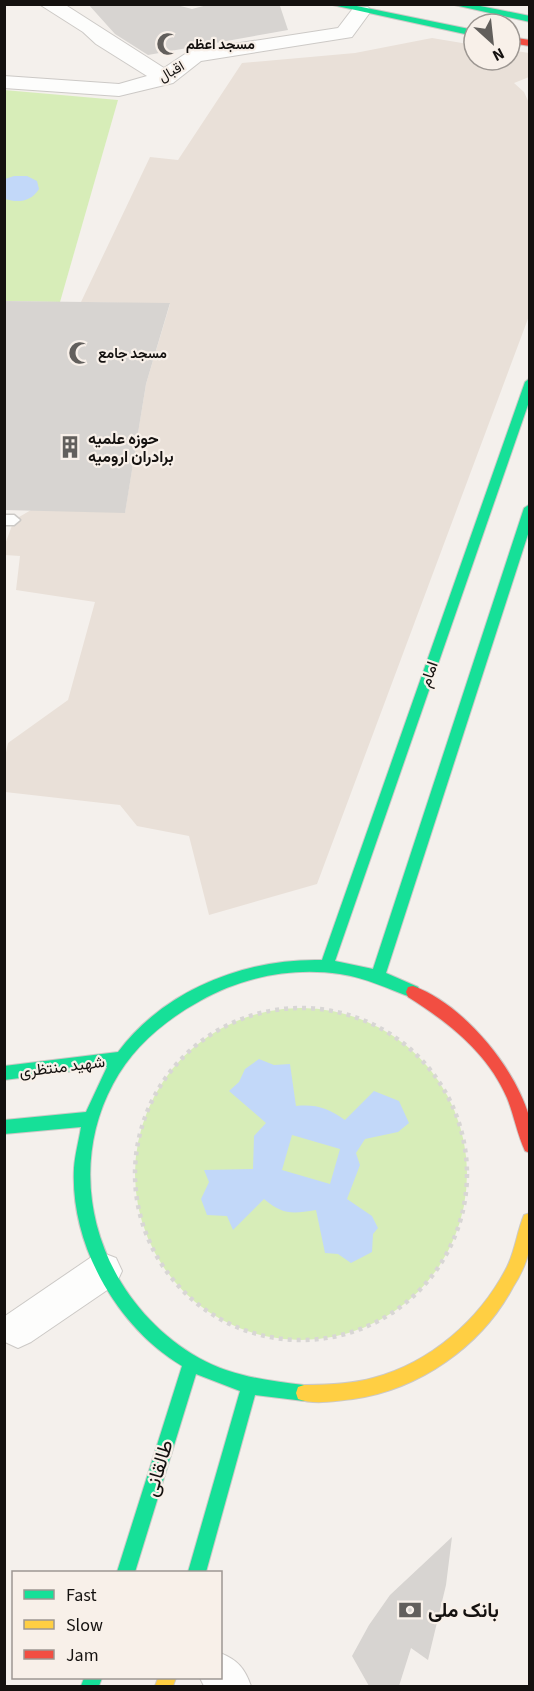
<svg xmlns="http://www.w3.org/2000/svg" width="534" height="1691" font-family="'Source Sans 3',Vazirmatn,sans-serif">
<rect width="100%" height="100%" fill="#f4f0ec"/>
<polygon fill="#e9e0d8" points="432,38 474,45 474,60 510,60 510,50 529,53 529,77 514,83 524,92 529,103 529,316 317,884 209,915 189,836 137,826 120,805 5,792 5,757 8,743 68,700 95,602 16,590 20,556 5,555 4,547 14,520 31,510 125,512 146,384 170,304 81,302 150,157 178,160 242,63 355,53"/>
<g fill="#d7edb8">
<polygon points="4,90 118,100 60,302 5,301"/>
<circle cx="301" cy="1174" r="166"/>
</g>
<g fill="#c2d8f9" fill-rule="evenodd">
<path d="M14,176H27L37,181L39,189C31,202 18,203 5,199V179Z"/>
<path d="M259,1059L274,1065L290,1064L296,1106C316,1104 328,1108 345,1120L374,1091L399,1101L409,1123L398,1132L365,1139L356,1153L360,1165L347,1199L372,1216L378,1228L373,1234L372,1252L351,1263L338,1254L325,1253L316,1210C292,1214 283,1215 264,1199L233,1230L227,1216L207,1215L201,1199L209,1182L204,1170L253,1169L254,1136L266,1123L229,1091L239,1082L245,1069ZM292,1135L340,1149L330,1184L282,1170Z"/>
</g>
<g fill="#d7d4d1">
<polygon points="88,4 173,4 192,9 211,4 271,4 280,6 288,30 148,55 115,34"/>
<polygon points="4,301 170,303 146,384 125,513 4,510"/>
<polygon points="452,1537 446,1585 428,1660 411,1648 399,1686 369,1686 352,1656 369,1625 390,1595"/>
</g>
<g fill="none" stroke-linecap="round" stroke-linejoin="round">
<g stroke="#ccc9c6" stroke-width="3">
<polygon id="lane" points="4,515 14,515 20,520 14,525 4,525"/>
</g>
<g stroke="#ccc9c6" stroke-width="2">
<g id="street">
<polygon points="39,4 64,4 164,68 188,52 195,50 338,28 354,7 368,7 371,11 352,37 201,61 173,83 119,96 4,88 4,76 119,84 147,76 96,44 83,32"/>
<polygon points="103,1253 116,1258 122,1271 116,1284 31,1342 18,1348 5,1342 5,1316 90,1258"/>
<path d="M220,1653C238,1660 245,1669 251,1686H204L200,1678H220Z"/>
</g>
</g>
<g stroke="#ccc9c6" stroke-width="2">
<g id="fast">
<polygon points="328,4 347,4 474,30 474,36"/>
<polygon points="450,4 470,4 530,16 530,22"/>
<path d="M530,378V399L335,961L373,969L524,508L530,504V528L386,973L418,987L420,992L418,997L413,998C388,989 367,978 340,974C292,967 242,977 200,1001C165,1020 132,1048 113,1084C60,1183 104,1304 199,1358C231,1376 268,1381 304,1385L310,1387L312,1393L310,1399L304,1401L255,1395L206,1572H188L240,1391L196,1374L135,1572H117L182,1366C117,1327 70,1245 74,1168C75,1154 79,1140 81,1127L4,1134V1120L86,1112L107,1067L4,1080V1066L118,1052C164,990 246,958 322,960L525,382Z"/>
<polygon points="84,1678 102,1678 99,1686 81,1686"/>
</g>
</g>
<g stroke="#ccc9c6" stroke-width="2">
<g id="slow">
<path d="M530,1213C530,1224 531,1238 529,1249C527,1263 520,1276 513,1287C482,1346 419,1390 353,1399C337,1401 313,1405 298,1399L296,1393L298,1387L304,1385C327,1385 351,1384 373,1378C430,1363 480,1320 507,1267C515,1251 517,1232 524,1215Z"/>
<polygon points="158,1678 176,1678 173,1686 155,1686"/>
</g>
</g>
<g stroke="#ccc9c6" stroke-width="2">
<g id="jam">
<polygon points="510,37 530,40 530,46 510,43"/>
<path d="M413,986C463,1004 514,1066 529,1116C532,1127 530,1142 530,1153L525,1151C517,1134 514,1115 507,1098C487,1052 449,1023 408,997L406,992L408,987Z"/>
</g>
</g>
<circle stroke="#d8d6d5" stroke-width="4.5" stroke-dasharray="4 5" stroke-linecap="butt" cx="301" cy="1174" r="166"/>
<use href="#lane" fill="#fdfdfc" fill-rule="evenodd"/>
<use href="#street" fill="#fdfdfc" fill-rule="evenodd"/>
<use href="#fast" fill="#16e098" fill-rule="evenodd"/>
<use href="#slow" fill="#ffcf43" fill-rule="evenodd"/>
<use href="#jam" fill="#f24e42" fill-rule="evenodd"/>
</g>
<defs>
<g id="mosque-bare" transform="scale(1.8)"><path d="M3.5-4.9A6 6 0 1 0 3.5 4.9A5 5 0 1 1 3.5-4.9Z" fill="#625f5c" stroke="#f8f0e9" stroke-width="2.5" paint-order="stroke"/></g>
<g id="building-bare" transform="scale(1.8)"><path d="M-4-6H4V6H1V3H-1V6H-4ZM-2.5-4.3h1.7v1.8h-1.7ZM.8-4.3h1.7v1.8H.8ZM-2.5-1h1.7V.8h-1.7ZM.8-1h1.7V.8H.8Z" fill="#625f5c" stroke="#f8f0e9" stroke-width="2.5" paint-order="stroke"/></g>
<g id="bank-bare" transform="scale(1.8)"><path d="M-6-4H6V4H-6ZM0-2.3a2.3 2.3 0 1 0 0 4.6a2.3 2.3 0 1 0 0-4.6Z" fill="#625f5c" stroke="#f8f0e9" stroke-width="2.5" paint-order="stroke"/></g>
</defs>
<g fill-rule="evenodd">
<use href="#mosque-bare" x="168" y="44"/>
<use href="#mosque-bare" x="80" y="353"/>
<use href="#building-bare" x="70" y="447"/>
<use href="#bank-bare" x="410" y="1610"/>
</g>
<g text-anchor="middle" stroke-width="4.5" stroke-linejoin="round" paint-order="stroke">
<g font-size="14" font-weight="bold" fill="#14110f" stroke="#f8f0e9" text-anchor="start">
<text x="186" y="49">مسجد اعظم</text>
<text x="98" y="358">مسجد جامع</text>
</g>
<g font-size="14" fill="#14110f" stroke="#f8f0e9">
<text transform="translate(171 71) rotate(-30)" y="5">اقبال</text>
</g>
<g font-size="16" font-weight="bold" fill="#14110f" stroke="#f8f0e9" text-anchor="start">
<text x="88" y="444">حوزه علمیه<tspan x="88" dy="18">برادران ارومیه</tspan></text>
</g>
<g font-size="16" fill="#14110f" stroke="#f8f0e9">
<text transform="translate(428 674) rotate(-71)" y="6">امام</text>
<text transform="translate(62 1066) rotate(-7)" y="6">شهید منتظری</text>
</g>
<g font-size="20" fill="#14110f" stroke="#f8f0e9">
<text transform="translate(158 1468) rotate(-73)" y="7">طالقانی</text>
</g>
<g font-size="20" font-weight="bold" fill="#14110f" stroke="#f8f0e9" text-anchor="start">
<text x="428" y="1617">بانک ملی</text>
</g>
</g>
<rect width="534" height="1691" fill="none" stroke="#14110f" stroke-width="12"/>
<rect x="12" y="1571" width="210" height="108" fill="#f8f0e9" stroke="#9d9792" stroke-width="1.5"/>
<rect x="24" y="1590" width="30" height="9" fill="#16e098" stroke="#9d9792" stroke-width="1.5"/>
<text x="66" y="1601" font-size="18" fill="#14110f">Fast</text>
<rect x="24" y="1620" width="30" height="9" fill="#ffcf43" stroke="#9d9792" stroke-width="1.5"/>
<text x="66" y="1631" font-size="18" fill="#14110f">Slow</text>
<rect x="24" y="1650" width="30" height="9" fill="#f24e42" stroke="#9d9792" stroke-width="1.5"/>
<text x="66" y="1661" font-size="18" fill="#14110f">Jam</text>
<g transform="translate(492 42) rotate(153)"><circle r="28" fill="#f8f0e9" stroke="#9d9792" stroke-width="1.5"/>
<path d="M0-4.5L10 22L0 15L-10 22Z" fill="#625f5c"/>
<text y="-9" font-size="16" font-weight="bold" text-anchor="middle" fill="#14110f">N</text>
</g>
</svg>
